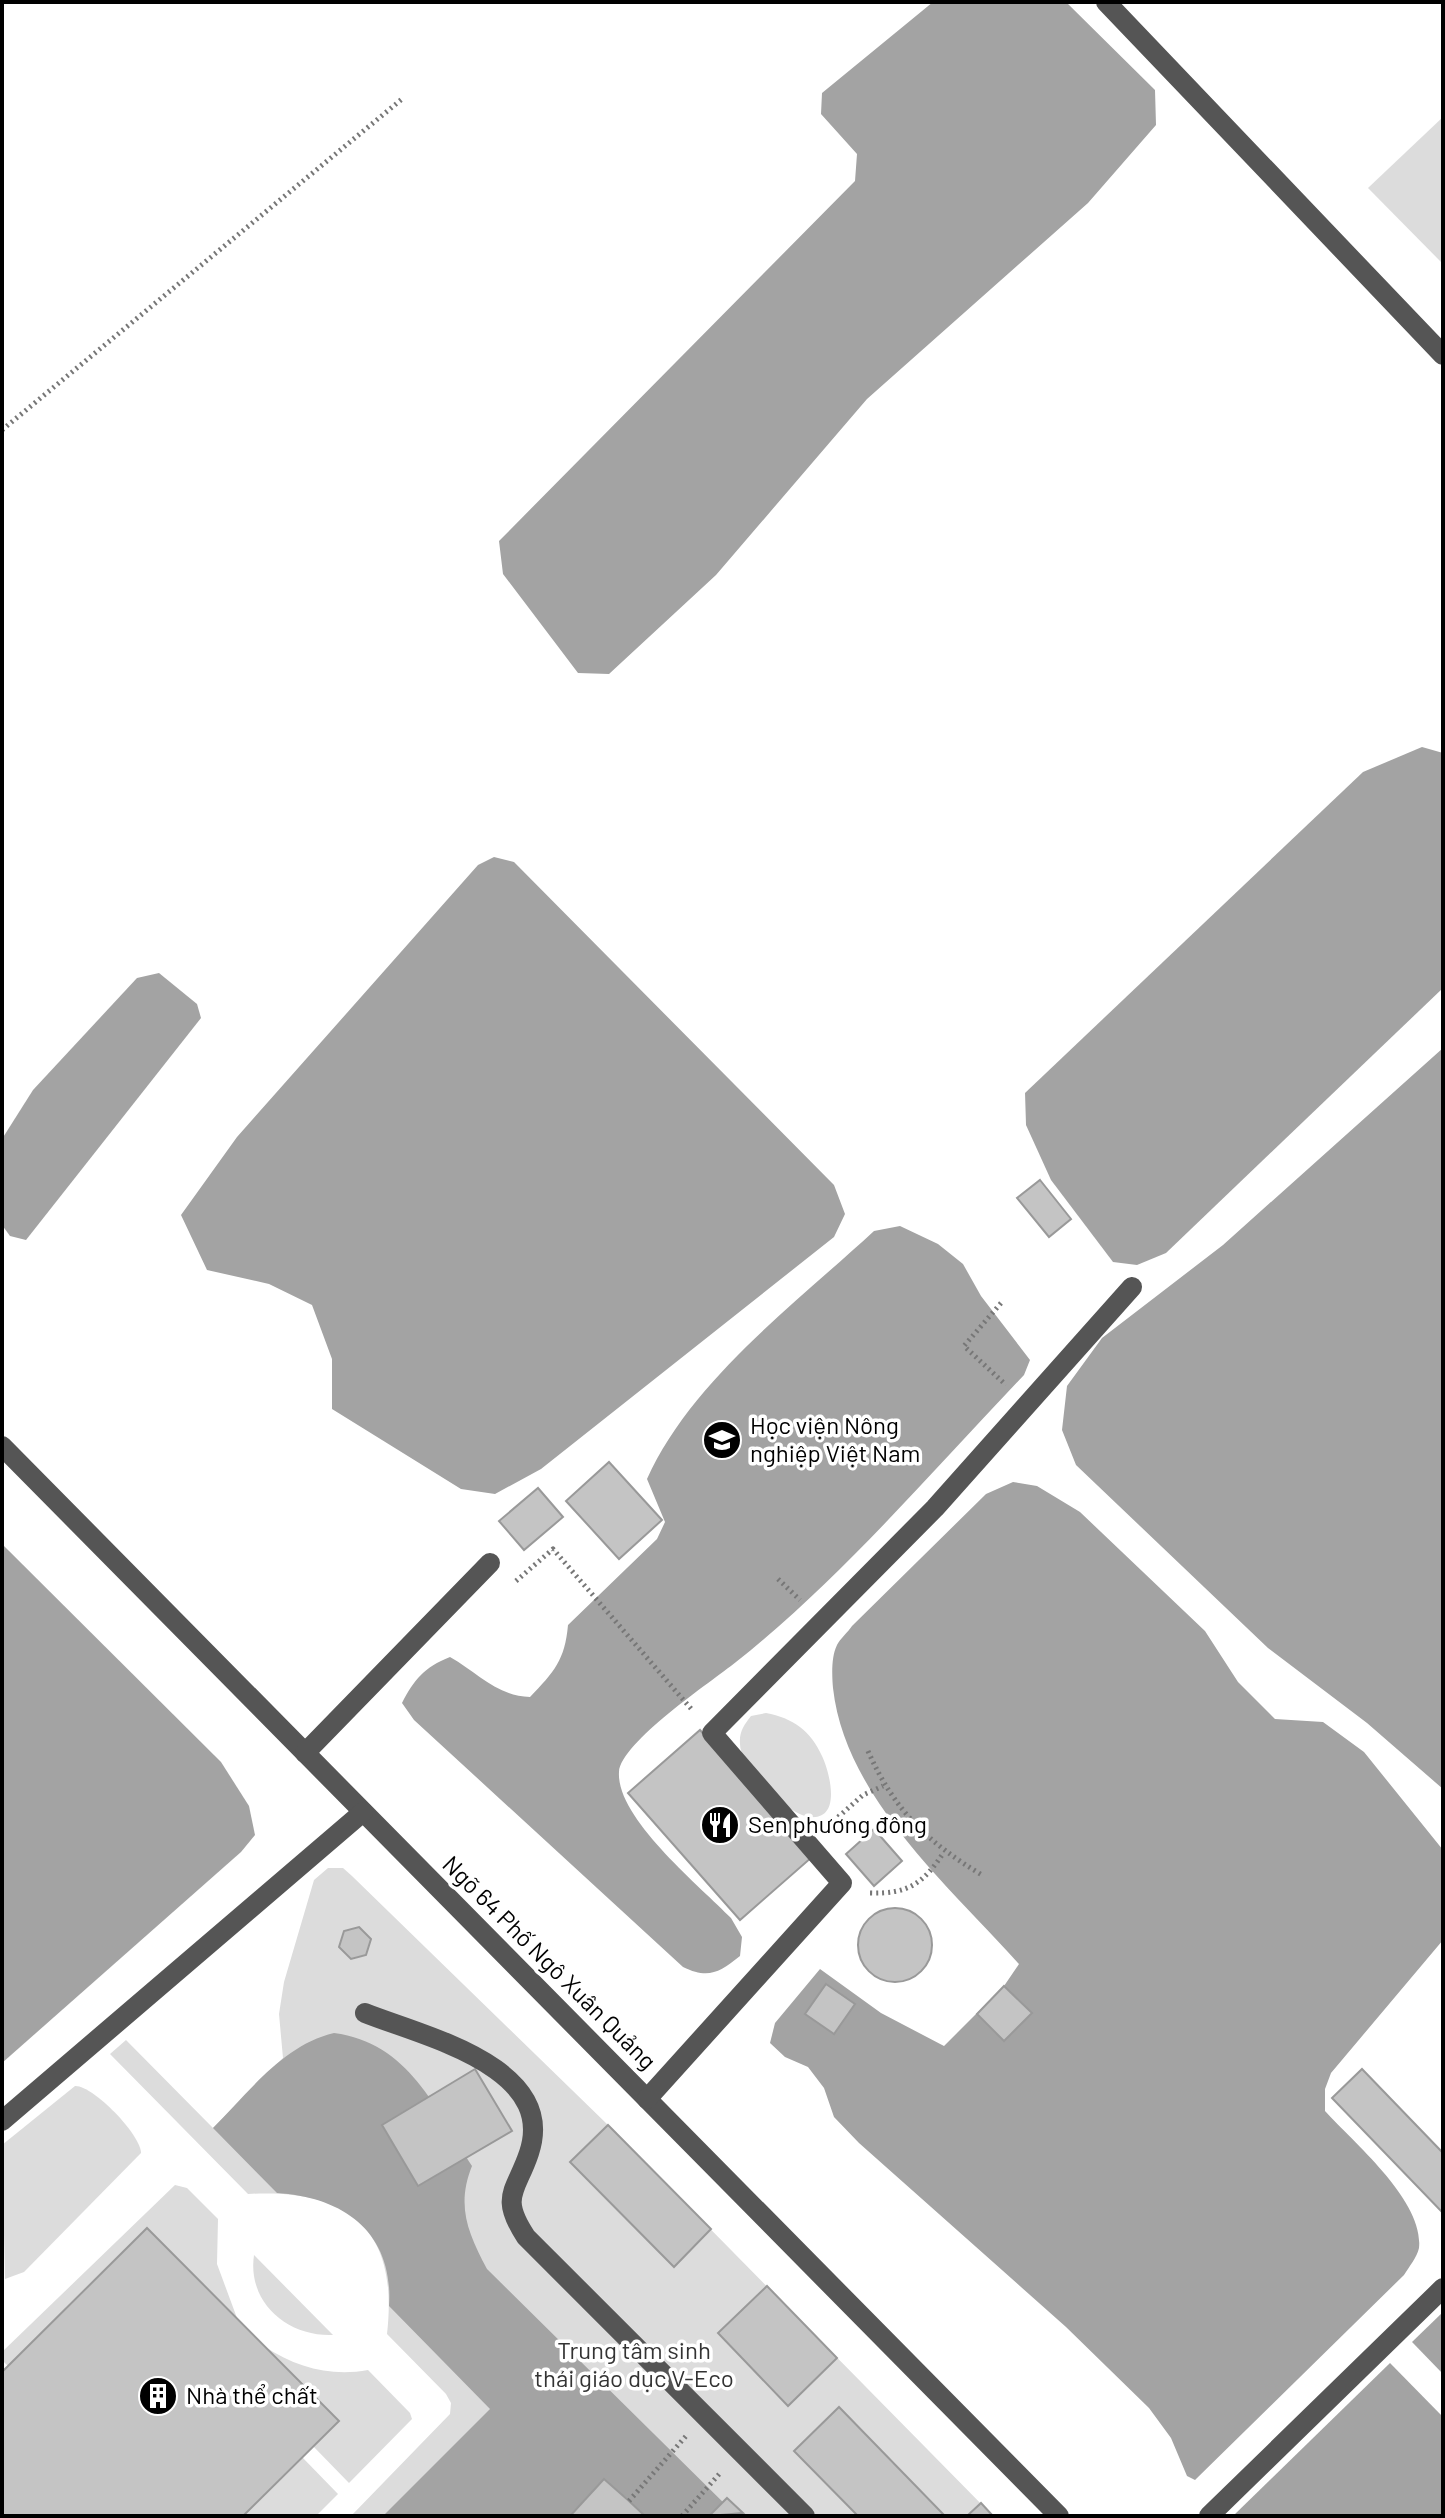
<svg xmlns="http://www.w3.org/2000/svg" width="1445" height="2518" font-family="Barlow,sans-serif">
<rect width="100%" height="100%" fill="#fff"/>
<g fill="#dcdcdc">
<polygon points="1443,117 1443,264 1368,188"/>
<path d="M766,1713C793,1718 811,1731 822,1756C830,1773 842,1820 810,1817C787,1815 740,1766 740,1744C739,1732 744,1725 751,1716Z"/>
<path d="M328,1868H343L352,1876L608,2125L993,2516H351L450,2414L451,2403L446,2394L387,2334C399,2230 350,2188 248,2194L110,2054L126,2040L213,2128L283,2058L279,2014L284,1982L314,1880Z"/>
<path d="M75,2086C93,2085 141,2135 141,2153L24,2272L5,2279L2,2145Z"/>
<polygon points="175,2185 187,2188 218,2219 217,2264 237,2318 147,2228 8,2366 2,2360 2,2352"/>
<path d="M254,2255L333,2335C288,2337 247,2303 254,2255Z"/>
<path d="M265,2347C296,2367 331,2377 368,2370L410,2413L412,2419L349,2483L313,2446Z"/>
<polygon points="302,2457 338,2494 316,2516 243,2516"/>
</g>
<g fill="#a3a3a3">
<polygon points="933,2 1066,2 1155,90 1156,125 1088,203 867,399 716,575 609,674 578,673 503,574 499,541 855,181 857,154 821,114 822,93"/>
<polygon points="1422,747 1443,753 1443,988 1166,1253 1137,1265 1113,1262 1051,1180 1026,1125 1025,1093 1363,772"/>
<polygon points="494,857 514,862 834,1185 845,1214 834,1237 541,1469 495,1494 461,1489 332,1409 332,1359 312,1305 269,1284 207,1270 181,1215 237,1137 478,865"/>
<polygon points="159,973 197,1004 201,1018 26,1240 10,1236 2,1225 2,1139 33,1090 137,978"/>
<polygon points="1443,1048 1443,1789 1367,1723 1268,1648 1076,1465 1062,1430 1067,1386 1102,1338 1223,1245"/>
<path d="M900,1226L938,1244L963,1264L981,1296L1030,1360L1024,1375C931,1472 842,1578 736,1662C711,1682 621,1742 619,1772C616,1818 700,1886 731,1918L742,1937L740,1956C719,1973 708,1979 683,1967L414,1720L402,1703C414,1680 424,1667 450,1657C478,1673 497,1696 530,1697C554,1672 565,1660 568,1625L657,1539L665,1522L647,1479C691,1381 795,1304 874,1231Z"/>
<path d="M1013,1482L1037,1486L1080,1512L1205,1631L1238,1682L1275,1719L1323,1722L1364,1752L1443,1850V1940L1331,2073L1325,2089V2111C1355,2144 1424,2201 1419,2248C1417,2257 1409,2267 1404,2275L1195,2480L1187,2476L1171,2438L1149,2408L1066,2327L859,2143L834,2117L824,2088L808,2067L785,2057L770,2043L775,2023L820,1969L881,2013L944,2046L1004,1986L1019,1964C949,1886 845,1797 833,1688C832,1676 831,1657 837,1645C840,1639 848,1632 852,1626L986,1494Z"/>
<polygon points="2,1544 221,1762 249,1806 255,1835 241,1852 2,2063"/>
<path d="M334,2033C409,2043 435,2108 472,2166C456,2206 468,2233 487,2269L737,2516H383L490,2409L389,2306C394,2233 344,2197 277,2193L213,2128C249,2092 283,2045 334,2033Z"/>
<polygon points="1443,2312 1443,2374 1412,2342"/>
<polygon points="1390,2363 1443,2417 1443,2516 1233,2516"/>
</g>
<g fill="#c4c4c4" stroke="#999" stroke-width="2">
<polygon points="1040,1180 1071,1219 1049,1237 1017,1198"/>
<polygon points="609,1462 662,1520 619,1559 566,1501"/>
<polygon points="538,1488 563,1517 524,1550 499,1521"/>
<polygon points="700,1730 812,1857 740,1920 628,1793"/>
<polygon points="874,1829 902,1861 874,1886 846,1854"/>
<circle cx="895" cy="1945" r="37"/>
<polygon points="359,1927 371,1939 366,1955 351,1959 339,1947 344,1931"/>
<polygon points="826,1984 855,2004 834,2034 805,2014"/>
<polygon points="1004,1986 1032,2013 1004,2041 977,2014"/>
<polygon points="475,2069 512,2131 418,2186 382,2125"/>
<polygon points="1362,2069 1443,2153 1443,2213 1332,2098"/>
<polygon points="608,2125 711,2229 674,2267 570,2162"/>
<polygon points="147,2228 339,2421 243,2516 2,2516 2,2372"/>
<polygon points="767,2286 837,2358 788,2406 718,2333"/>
<polygon points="839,2407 945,2516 858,2516 794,2451"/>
<polygon points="604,2479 629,2501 645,2516 570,2516"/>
<polygon points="727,2498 743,2513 709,2516"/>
<polygon points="981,2503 993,2516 967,2516"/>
</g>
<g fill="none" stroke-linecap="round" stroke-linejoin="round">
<g stroke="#777" stroke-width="5" stroke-dasharray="2 4" stroke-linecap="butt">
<polyline points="2,430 402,99"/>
<polyline points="1001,1303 964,1346 1006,1385"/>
<polyline points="778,1579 800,1600"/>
<polyline points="516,1581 553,1549 693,1711"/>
<path d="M868,1751C894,1810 927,1842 982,1875"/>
<polyline points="829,1825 863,1795 883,1786"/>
<path d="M870,1893C908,1894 923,1884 944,1852"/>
<polyline points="629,2501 686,2436"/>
<polyline points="682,2516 721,2472"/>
</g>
<g stroke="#555" stroke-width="20">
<polyline points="1106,2 1443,355"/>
<polyline points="2,1446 1059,2516"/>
<polyline points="305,1753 490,1563"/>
<path d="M365,2013C422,2036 558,2066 529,2153C516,2192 499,2196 526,2237L805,2516"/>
<polyline points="647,2099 842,1883 712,1733 935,1508 1132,1287"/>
<polyline points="2,2121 363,1812"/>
<polyline points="1209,2516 1443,2288"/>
</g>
</g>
<defs>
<g id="university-disc" transform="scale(2)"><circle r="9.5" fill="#000" stroke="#fff"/><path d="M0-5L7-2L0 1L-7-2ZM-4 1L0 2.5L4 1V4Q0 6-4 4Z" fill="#fff"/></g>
<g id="restaurant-disc" transform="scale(2)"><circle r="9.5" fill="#000" stroke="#fff"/><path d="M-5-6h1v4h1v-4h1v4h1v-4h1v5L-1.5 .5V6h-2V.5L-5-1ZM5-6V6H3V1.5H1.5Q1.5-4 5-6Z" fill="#fff"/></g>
<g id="building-disc" transform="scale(2)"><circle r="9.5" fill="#000" stroke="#fff"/><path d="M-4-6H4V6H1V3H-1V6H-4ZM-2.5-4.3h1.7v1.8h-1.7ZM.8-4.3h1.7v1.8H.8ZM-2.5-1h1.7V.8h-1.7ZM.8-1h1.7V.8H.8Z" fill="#fff"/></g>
</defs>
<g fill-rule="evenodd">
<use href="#university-disc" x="722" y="1440"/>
<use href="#restaurant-disc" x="720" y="1825"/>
<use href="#building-disc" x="158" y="2396"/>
</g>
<g text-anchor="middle" stroke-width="7" stroke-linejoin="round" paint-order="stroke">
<g font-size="24" fill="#000" stroke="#fff" text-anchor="start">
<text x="750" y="1434">Học viện Nông<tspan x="750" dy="28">nghiệp Việt Nam</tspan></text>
<text x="748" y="1833">Sen phương đông</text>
<text x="186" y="2404">Nhà thể chất</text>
</g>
<g font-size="24" fill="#000" stroke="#fff">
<text transform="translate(549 1963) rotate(45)" y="8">Ngõ 64 Phố Ngô Xuân Quảng</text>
</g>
<g font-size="24" fill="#333" stroke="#fff">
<text x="634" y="2359">Trung tâm sinh<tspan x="634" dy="28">thái giáo dục V-Eco</tspan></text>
</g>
</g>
<rect width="1445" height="2518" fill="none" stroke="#000000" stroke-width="8"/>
</svg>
